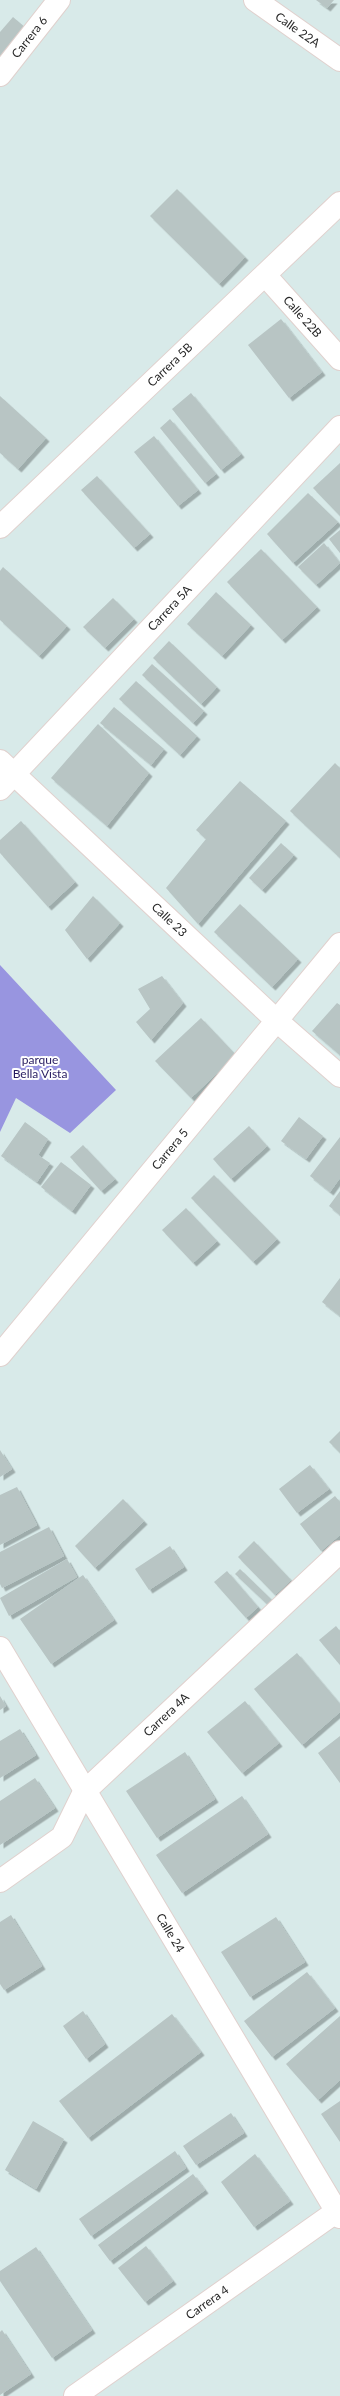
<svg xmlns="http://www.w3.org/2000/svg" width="340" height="2396" font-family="Lato,sans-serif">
<defs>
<filter id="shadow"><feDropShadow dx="3.5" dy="3.5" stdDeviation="0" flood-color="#0004"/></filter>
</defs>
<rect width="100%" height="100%" fill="#d8eae9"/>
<polygon fill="#9895e0" points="0,965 116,1090 70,1133 16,1098 0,1132"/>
<g fill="#b8c5c4" filter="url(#shadow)">
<polygon points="316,0 334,0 327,8"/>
<polygon points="13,17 27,29 0,61 0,32"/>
<polygon points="177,189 245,257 219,284 150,216"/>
<polygon points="281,319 322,372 289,398 248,345"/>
<polygon points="191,393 241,454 221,470 172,409"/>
<polygon points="0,396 46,438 18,469 0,453"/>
<polygon points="170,419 216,474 205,483 160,428"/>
<polygon points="154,436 198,490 178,506 134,452"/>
<polygon points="340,463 340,516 313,488"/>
<polygon points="97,476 150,534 134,548 81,490"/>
<polygon points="308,493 338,522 293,563 267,534"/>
<polygon points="340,530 340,553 329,539"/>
<polygon points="324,543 340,563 316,585 298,567"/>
<polygon points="261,549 317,607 282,640 227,582"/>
<polygon points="3,567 67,626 39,656 0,620 0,571"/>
<polygon points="216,592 251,625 222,656 187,624"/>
<polygon points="113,598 134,619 105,648 83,627"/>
<polygon points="169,641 217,687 201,704 153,658"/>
<polygon points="152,664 204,711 193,723 142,675"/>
<polygon points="136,681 197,736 180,755 119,699"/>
<polygon points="114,707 164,749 151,765 100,723"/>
<polygon points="98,724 149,773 107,826 51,778"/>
<polygon points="335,763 340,768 340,858 290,811"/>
<polygon points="240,781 286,821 198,924 166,888 206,839 196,830"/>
<polygon points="21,821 75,882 48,907 0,853 0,840"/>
<polygon points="281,843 294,855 262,890 249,878"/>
<polygon points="93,896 120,923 87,959 65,930"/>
<polygon points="240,904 298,959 272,987 214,932"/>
<polygon points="162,976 183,1003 151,1040 136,1022 150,1009 138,989"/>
<polygon points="337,1003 340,1005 340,1055 312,1031"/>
<polygon points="201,1018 236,1055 191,1098 155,1061"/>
<polygon points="299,1117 323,1136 306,1159 281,1141"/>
<polygon points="25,1122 48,1139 38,1155 50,1163 37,1182 1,1156"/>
<polygon points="249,1126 267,1146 231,1179 213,1159"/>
<polygon points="340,1137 340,1178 330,1192 310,1176"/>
<polygon points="83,1145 115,1179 101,1191 70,1157"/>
<polygon points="61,1162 91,1185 72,1211 41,1187"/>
<polygon points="214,1175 277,1239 253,1262 191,1198"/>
<polygon points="340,1191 340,1215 329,1206"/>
<polygon points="186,1208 217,1241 193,1263 162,1230"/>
<polygon points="340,1278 340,1316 322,1302"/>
<polygon points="340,1431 340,1453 329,1442"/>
<polygon points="0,1450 12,1469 0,1477"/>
<polygon points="310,1465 329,1489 297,1513 279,1489"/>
<polygon points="17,1487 37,1525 0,1545 0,1495"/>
<polygon points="335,1496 340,1502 340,1535 321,1551 300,1524"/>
<polygon points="123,1499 144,1521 95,1568 75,1546"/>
<polygon points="49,1527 64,1556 2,1588 0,1584 0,1552"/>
<polygon points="254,1541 291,1580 275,1595 238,1557"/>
<polygon points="170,1546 184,1567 149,1590 135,1569"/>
<polygon points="67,1559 77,1577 9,1616 0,1598"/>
<polygon points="240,1569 272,1600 268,1605 235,1574"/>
<polygon points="227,1571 258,1607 246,1618 214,1582"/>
<polygon points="83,1575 114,1620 51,1664 20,1619"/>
<polygon points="336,1626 340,1631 340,1665 319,1640"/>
<polygon points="297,1653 340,1704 340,1712 302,1745 254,1689"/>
<polygon points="0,1696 6,1706 0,1710"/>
<polygon points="245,1701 279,1743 242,1773 207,1732"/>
<polygon points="20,1729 36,1755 0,1778 0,1741"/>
<polygon points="340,1736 340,1783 318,1753"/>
<polygon points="185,1752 215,1799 157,1838 126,1791"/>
<polygon points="35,1778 55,1808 0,1845 0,1801"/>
<polygon points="242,1796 268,1834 182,1893 156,1855"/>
<polygon points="11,1915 42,1966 4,1990 0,1984 0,1922"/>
<polygon points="276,1917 305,1962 250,1997 221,1952"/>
<polygon points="307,1972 335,2008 272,2057 244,2021"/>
<polygon points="83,2011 105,2044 86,2059 63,2026"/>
<polygon points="172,2014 201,2052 88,2138 59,2101"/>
<polygon points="340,2016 340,2080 318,2100 286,2064"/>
<polygon points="340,2101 340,2142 321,2114"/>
<polygon points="231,2113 244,2133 196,2165 183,2146"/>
<polygon points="33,2121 64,2139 36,2189 5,2170"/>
<polygon points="175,2151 186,2168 91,2236 79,2219"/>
<polygon points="255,2154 290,2201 254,2227 221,2182"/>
<polygon points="193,2174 205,2190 110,2261 98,2245"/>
<polygon points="146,2246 173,2281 145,2302 118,2268"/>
<polygon points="36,2247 92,2330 52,2358 0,2281 0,2271"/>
<polygon points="2,2330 31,2374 0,2395 0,2332"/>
</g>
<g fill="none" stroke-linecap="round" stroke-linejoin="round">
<g stroke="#e0d1ce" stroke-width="24">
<g id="minor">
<path id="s1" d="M255,0L340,60"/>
<path id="s2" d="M0,75L59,0"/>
<path id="s3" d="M265,275L340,359"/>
<path id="s4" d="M0,527L340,203"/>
<path id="s5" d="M0,761L276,1020L340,1076"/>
<path id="s6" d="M0,789L340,427"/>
<path id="s7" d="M0,1355L340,944"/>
<path id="s8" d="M0,1648L340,2217"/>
<path id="s9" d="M0,1881L62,1837L84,1792L340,1552"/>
<path id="s10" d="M75,2396L340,2209"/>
</g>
</g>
<use href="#minor" stroke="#fff" stroke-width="22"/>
</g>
<g text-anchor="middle" stroke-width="4" stroke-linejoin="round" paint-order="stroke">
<g font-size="12" fill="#272727" stroke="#fff">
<text dy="4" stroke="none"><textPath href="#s1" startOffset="52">Calle 22A</textPath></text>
<text dy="4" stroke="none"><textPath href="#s2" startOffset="48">Carrera 6</textPath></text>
<text dy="4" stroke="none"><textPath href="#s3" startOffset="56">Calle 22B</textPath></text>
<text dy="4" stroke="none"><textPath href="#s4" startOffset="235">Carrera 5B</textPath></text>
<text dy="4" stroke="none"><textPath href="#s6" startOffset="248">Carrera 5A</textPath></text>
<text dy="4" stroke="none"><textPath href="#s5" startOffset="232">Calle 23</textPath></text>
<text dy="4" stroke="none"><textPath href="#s7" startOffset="267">Carrera 5</textPath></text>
<text dy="4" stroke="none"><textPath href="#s9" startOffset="239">Carrera 4A</textPath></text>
<text dy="4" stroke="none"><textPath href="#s8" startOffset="332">Calle 24</textPath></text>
<text dy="4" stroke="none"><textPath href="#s10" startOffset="162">Carrera 4</textPath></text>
</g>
<g font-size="12" fill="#261b60" stroke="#fff">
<text x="40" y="1064">parque<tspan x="40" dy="14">Bella Vista</tspan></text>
</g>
</g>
</svg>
